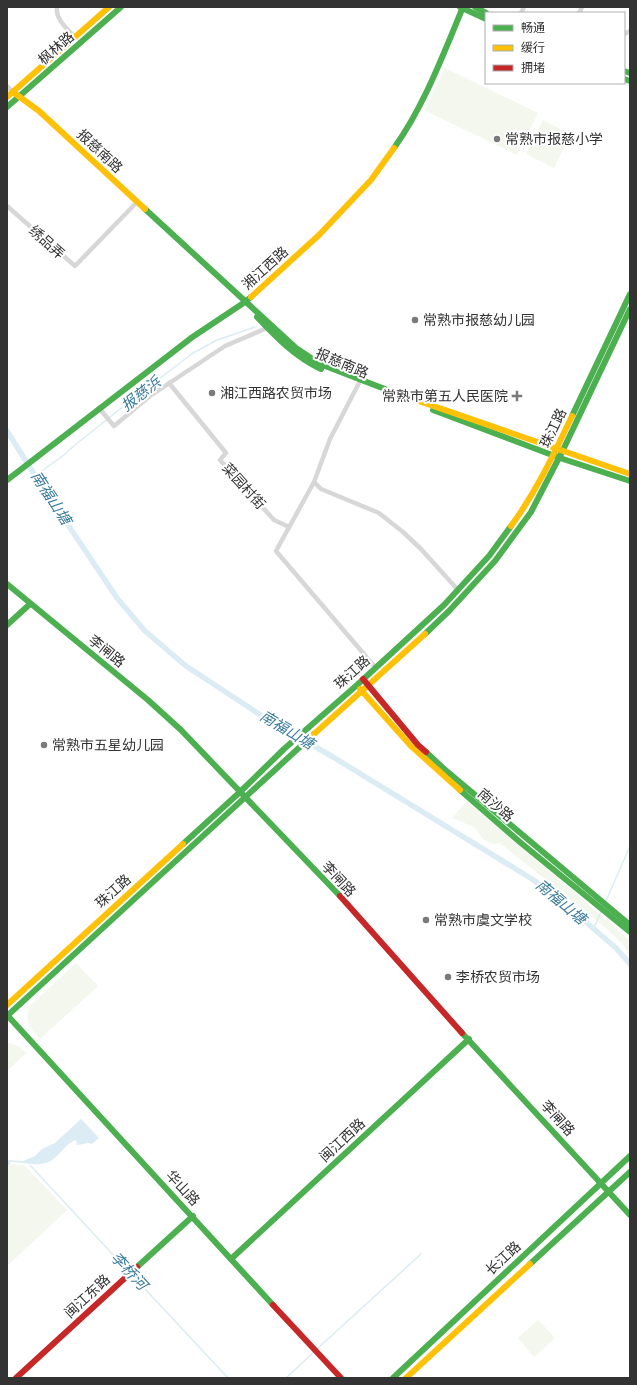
<svg xmlns="http://www.w3.org/2000/svg" width="637" height="1385" font-family="'IBM Plex Sans','Noto Sans SC',sans-serif">
<rect width="100%" height="100%" fill="#fff"/>
<g fill="#f3f7ee">
<polygon points="445,68 538,113 517,155 424,110"/>
<polygon points="543,120 571,134 554,168 526,154"/>
<polygon points="467,801 608,921 630,941 630,955 623,945 606,928 500,843 494,844 484,840 474,827 452,818"/>
<path d="M76,963L98,986L40,1039C30,1029 24,1020 30,1006Z"/>
<polygon points="7,1043 17,1045 26,1053 7,1071"/>
<polygon points="7,1164 24,1165 67,1210 7,1266"/>
<polygon points="538,1320 555,1338 534,1357 518,1338"/>
</g>
<path fill="#dcecf4" d="M81,1119L99,1138L92,1144L89,1143L77,1145L76,1140C66,1143 61,1154 52,1160C40,1168 24,1162 11,1162L7,1167V1160L23,1161L35,1156L42,1149L55,1143Z"/>
<g fill="none" stroke-linecap="round" stroke-linejoin="round">
<g stroke="#dcecf4" stroke-width="1.5">
<polyline points="36,477 47,467 64,455 75,445 125,405 193,353 217,340 255,327"/>
<polyline points="605,903 630,846"/>
<polyline points="593,930 601,912"/>
<polyline points="30,1165 129,1272"/>
<polyline points="132,1275 228,1378"/>
<polyline points="317,1349 421,1254"/>
<polyline points="286,1378 315,1351"/>
</g>
<polyline stroke="#dcecf4" stroke-width="5.5" points="7,431 36,477 117,598 145,631 186,666 262,716 333,757 532,879 559,899 616,948 630,964"/>
<g stroke="#d7d7d7" stroke-width="4.5">
<path d="M57,7C55,19 68,30 76,38"/>
<polyline points="521,13 524,7"/>
<polyline points="579,13 582,7"/>
<polyline points="624,34 630,31"/>
<polyline points="7,86 13,92"/>
<polyline points="7,206 75,266 137,202"/>
<polyline points="169,383 226,453 220,460 274,520 289,527"/>
<polyline points="359,383 330,439 314,482 276,551 375,667"/>
<polyline points="99,408 114,426 150,396 225,346 267,328"/>
<polyline points="314,482 321,489 379,513 403,532 421,549 458,590"/>
</g>
<g stroke="#4caf50" stroke-width="6">
<polyline points="460,7 486,19"/>
<polyline points="475,7 486,13"/>
<polyline points="624,71 630,73"/>
<polyline points="624,79 630,81"/>
<polyline points="7,107 121,7"/>
<path d="M394,148C424,106 443,55 463,7"/>
<polyline points="145,209 296,348 320,364 390,391"/>
<path d="M257,317C276,337 295,357 321,369"/>
<polyline points="433,410 560,458 630,481"/>
<polyline points="572,416 630,294"/>
<polyline points="7,480 191,338 245,302 251,297"/>
<polyline points="7,584 148,700 181,730 340,896"/>
<polyline points="7,625 30,604"/>
<polyline points="425,634 449,611 495,561 531,512 563,450 630,309"/>
<polyline points="426,752 443,768 630,925"/>
<polyline points="460,790 521,843 630,932"/>
<polyline points="183,844 240,792 284,749 357,685 444,605 489,556 511,526"/>
<polyline points="7,1015 273,1305"/>
<polyline points="7,1016 314,734"/>
<polyline points="462,1033 630,1215"/>
<polyline points="231,1259 469,1039"/>
<polyline points="530,1264 630,1172"/>
<polyline points="137,1267 193,1216"/>
<polyline points="393,1378 630,1156"/>
</g>
<g stroke="#ffc107" stroke-width="6">
<polyline points="13,92 39,111 145,209"/>
<polyline points="7,97 109,7"/>
<polyline points="251,297 319,235 371,180 394,148"/>
<polyline points="390,391 630,474"/>
<path d="M511,526C536,492 554,454 572,416"/>
<polyline points="360,689 411,746 460,790"/>
<polyline points="314,734 425,634"/>
<polyline points="7,1005 183,844"/>
<polyline points="406,1378 530,1264"/>
</g>
<g stroke="#c62828" stroke-width="6">
<polyline points="363,679 418,745 426,752"/>
<polyline points="340,896 462,1033"/>
<polyline points="273,1305 341,1378"/>
<polyline points="16,1378 137,1267"/>
</g>
</g>
<g fill="#7a7a7a" stroke="#fff" stroke-width="1.5">
<circle cx="497" cy="139" r="4"/>
<circle cx="415" cy="320" r="4"/>
<circle cx="212" cy="393" r="4"/>
<path d="M515 390h4v4h4v4h-4v4h-4v-4h-4v-4h4z"/>
<circle cx="44" cy="745" r="4"/>
<circle cx="426" cy="920" r="4"/>
<circle cx="448" cy="977" r="4"/>
</g>
<g text-anchor="middle" stroke-width="4" stroke-linejoin="round" paint-order="stroke">
<g font-size="14" fill="#333" stroke="#fff">
<text transform="translate(56 48) rotate(-41)" y="5">枫林路</text>
<text transform="translate(100 151) rotate(43)" y="5">报慈南路</text>
<text transform="translate(47 242) rotate(42)" y="5">绣品弄</text>
<text transform="translate(265 268) rotate(-42)" y="5">湘江西路</text>
<text transform="translate(342 363) rotate(23)" y="5">报慈南路</text>
<text transform="translate(553 428) rotate(-64)" y="5">珠江路</text>
<text transform="translate(244 486) rotate(48)" y="5">菜园村街</text>
<text transform="translate(107 651) rotate(39)" y="5">李闸路</text>
<text transform="translate(352 672) rotate(-42)" y="5">珠江路</text>
<text transform="translate(496 805) rotate(41)" y="5">南沙路</text>
<text transform="translate(339 879) rotate(47)" y="5">李闸路</text>
<text transform="translate(113 891) rotate(-42)" y="5">珠江路</text>
<text transform="translate(558 1118) rotate(48)" y="5">李闸路</text>
<text transform="translate(342 1140) rotate(-43)" y="5">闽江西路</text>
<text transform="translate(183 1188) rotate(47)" y="5">华山路</text>
<text transform="translate(503 1258) rotate(-43)" y="5">长江路</text>
<text transform="translate(87 1296) rotate(-43)" y="5">闽江东路</text>
</g>
<g font-size="14" fill="#333" stroke="#fff" text-anchor="start">
<text x="505" y="144">常熟市报慈小学</text>
<text x="423" y="325">常熟市报慈幼儿园</text>
<text x="220" y="398">湘江西路农贸市场</text>
<text x="508" y="401" text-anchor="end">常熟市第五人民医院</text>
<text x="52" y="750">常熟市五星幼儿园</text>
<text x="434" y="925">常熟市虞文学校</text>
<text x="456" y="982">李桥农贸市场</text>
</g>
<g font-size="15" font-style="italic" fill="#397b9c" stroke="#fff">
<text transform="translate(141 394) rotate(-38)" y="5">报慈浜</text>
<text transform="translate(51 498) rotate(57)" y="5">南福山塘</text>
<text transform="translate(287 730) rotate(31)" y="5">南福山塘</text>
<text transform="translate(561 902) rotate(40)" y="5">南福山塘</text>
<text transform="translate(129 1271) rotate(47)" y="5">李桥河</text>
</g>
</g>
<rect width="637" height="1385" fill="none" stroke="#333333" stroke-width="16"/>
<rect x="485" y="12" width="140" height="72" fill="#ffffff" stroke="#adadad"/>
<rect x="493" y="25" width="20" height="6" fill="#4caf50" stroke="#adadad"/>
<text x="521" y="32" font-size="12" fill="#333333">畅通</text>
<rect x="493" y="45" width="20" height="6" fill="#ffc107" stroke="#adadad"/>
<text x="521" y="52" font-size="12" fill="#333333">缓行</text>
<rect x="493" y="65" width="20" height="6" fill="#c62828" stroke="#adadad"/>
<text x="521" y="72" font-size="12" fill="#333333">拥堵</text>
</svg>
